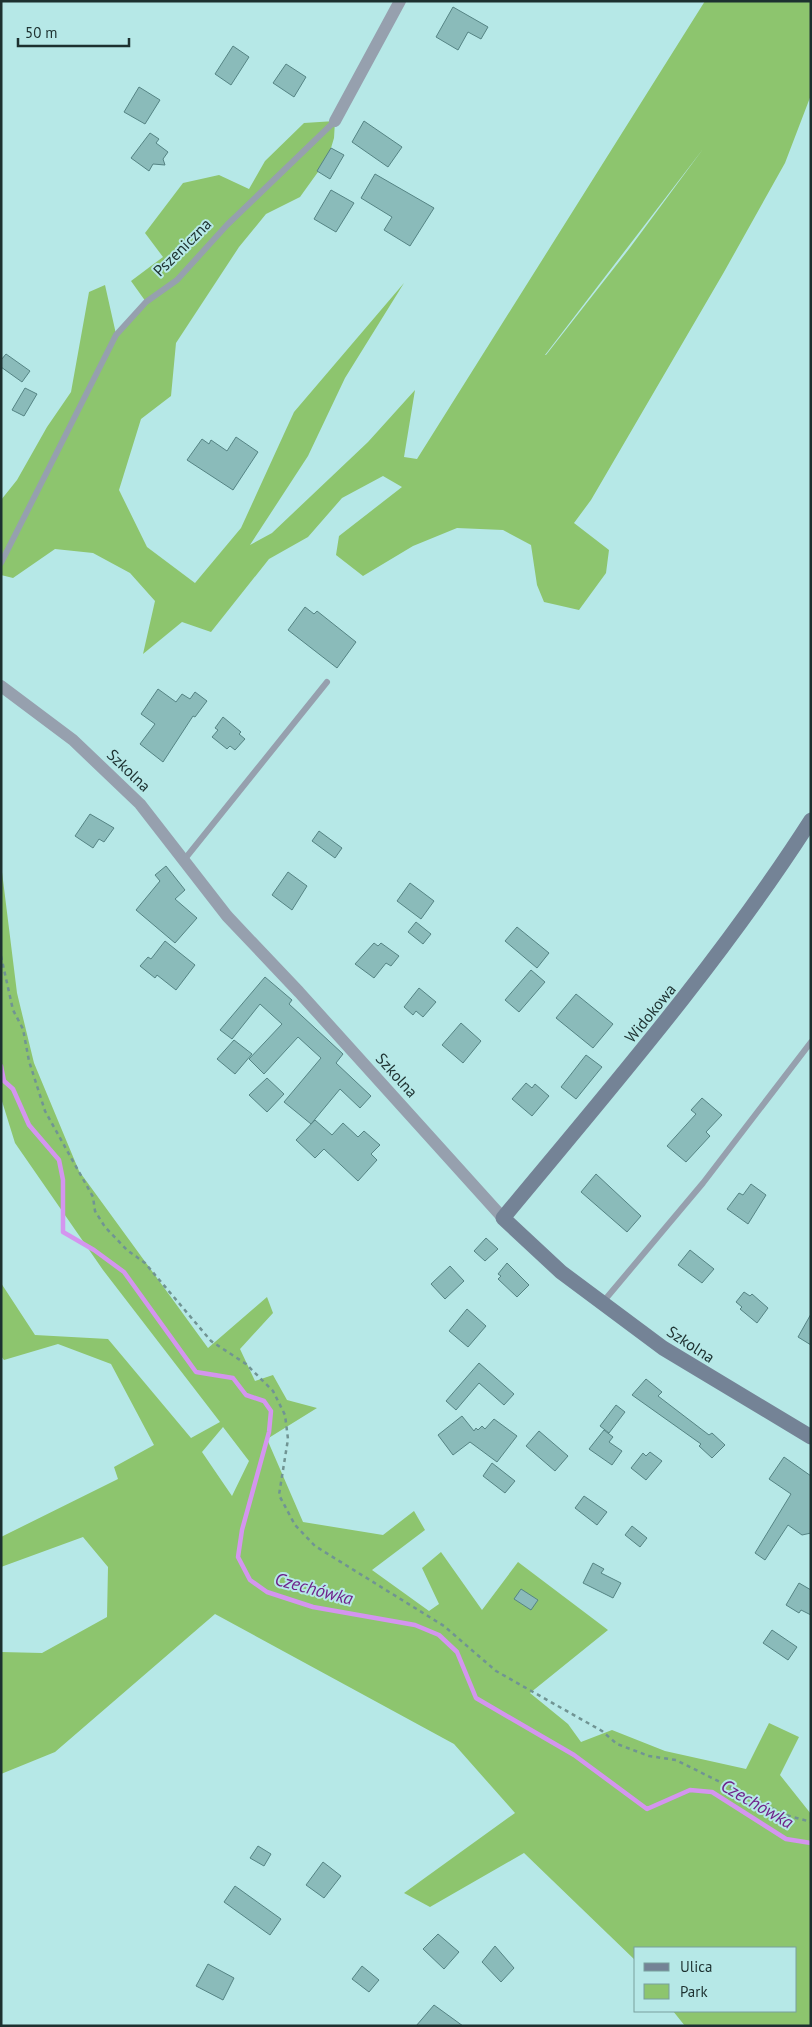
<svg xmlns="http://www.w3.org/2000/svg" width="812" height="2027" font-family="'PT Sans',sans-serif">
<rect width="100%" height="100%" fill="#b6e8e7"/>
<g fill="#8dc56e" fill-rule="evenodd">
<path d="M705,1H811V95L785,163L724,272L591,500L574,523L609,550L606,573L579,610L544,602L537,585L531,545L503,530L457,528L413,546L363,576L336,555L339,536L402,487L383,476L342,498L308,537L269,559L211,632L182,622L143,654L155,601L130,573L93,553L55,549L13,578L1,575V500L17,480L47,427L71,392L89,292L105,285L116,334L146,302L131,281L163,257L145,233L183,183L219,175L249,189L265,161L304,123L335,121L334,138L328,158L300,197L266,214L239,247L176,343L171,396L141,419L119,490L147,547L195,583L241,528L294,412L404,283L345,378L308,456L250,545L272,533L368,442L415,390L404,457L417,459ZM703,149L629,249L546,355H545Z"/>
<path d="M1,864L17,993L34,1063L79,1171L208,1348L267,1297L273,1313L240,1349L255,1381L273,1375L287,1400L317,1408L267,1439L303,1522L383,1535L414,1511L425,1530L372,1570L429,1611L439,1604L422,1568L441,1552L482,1610L518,1562L608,1630L530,1693L568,1724L581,1742L612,1730L665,1751L746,1769L769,1723L799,1737L780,1775L811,1814V2026H685L673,2011H796V1948H636V1961L524,1853L430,1907L404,1893L515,1813L454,1744L215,1614L55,1752L1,1774V1652L42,1653L107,1617L108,1567L83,1537L1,1567V1537L118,1479L114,1467L154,1445L111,1364L58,1344L4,1360L1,1356V1283L35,1335L108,1339L191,1438L220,1422L103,1270L15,1143L1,1098ZM223,1427L249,1461L232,1496L202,1452Z"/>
</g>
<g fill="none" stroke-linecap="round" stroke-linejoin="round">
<polyline stroke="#d495ef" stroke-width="4.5" points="1,1066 4,1081 13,1089 29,1125 59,1160 63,1180 63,1232 94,1250 124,1272 196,1372 233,1378 246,1395 264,1401 271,1411 269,1432 242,1530 238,1557 250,1580 267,1592 313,1607 415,1625 439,1635 457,1652 476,1698 574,1755 647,1809 690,1790 712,1792 786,1839 811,1843"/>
</g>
<g fill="#8abbba" stroke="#558484">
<polygon points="453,7 488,27 481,39 468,32 458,50 436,37"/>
<polygon points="233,46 249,57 231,85 215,74"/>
<polygon points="286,64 306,77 294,97 273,83"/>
<polygon points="139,87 160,100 145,124 124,112"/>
<polygon points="364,121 402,147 388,167 352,142"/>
<polygon points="150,133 159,139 156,143 168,152 163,159 165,165 153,164 149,171 131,158"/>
<polygon points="331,148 344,155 330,179 317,171"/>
<polygon points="375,174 434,208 410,246 384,230 392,217 361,198"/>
<polygon points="331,190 354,203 336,232 314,219"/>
<polygon points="6,354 30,371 22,382 1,367 1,360"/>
<polygon points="25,388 37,394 24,416 12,410"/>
<polygon points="236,437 258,452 233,490 187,460 202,439 209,444 211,440 227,451"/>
<polygon points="305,607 314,614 317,611 356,642 337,668 288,630"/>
<polygon points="158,689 176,702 182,694 190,699 195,692 207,701 195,717 193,716 163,762 140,744 155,724 141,714"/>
<polygon points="223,717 241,732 239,734 245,739 235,750 230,746 227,749 212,737 218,730 215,728"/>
<polygon points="90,814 114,828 104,842 99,839 93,848 75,836"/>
<polygon points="319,831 342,848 335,858 312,841"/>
<polygon points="166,866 185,890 175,899 197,918 175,943 136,910 160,881 155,875"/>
<polygon points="288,872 307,886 292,910 272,895"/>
<polygon points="410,883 434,901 421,919 397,901"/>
<polygon points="416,922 431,934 423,944 408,932"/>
<polygon points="517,927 549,953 537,968 505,941"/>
<polygon points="165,941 195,965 176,990 157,975 155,978 140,966 148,957 151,959"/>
<polygon points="374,943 378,946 381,943 399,956 391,966 386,963 374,978 355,964"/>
<polygon points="531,970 545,982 519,1012 505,1000"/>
<polygon points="265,977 292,1000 289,1004 343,1054 336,1063 371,1096 360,1108 340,1089 311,1124 284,1102 321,1058 298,1037 264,1074 249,1059 282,1024 260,1004 232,1039 220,1030"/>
<polygon points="419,988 436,1002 423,1017 416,1011 413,1015 404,1007"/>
<polygon points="576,994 613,1024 593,1048 556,1018"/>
<polygon points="461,1023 481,1041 463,1063 442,1045"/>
<polygon points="234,1040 252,1054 235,1074 217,1059"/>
<polygon points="586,1055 602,1067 576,1099 561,1087"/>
<polygon points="267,1078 284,1094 267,1112 249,1095"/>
<polygon points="526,1083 532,1088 535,1084 549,1096 532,1116 512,1099"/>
<polygon points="702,1098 722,1115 706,1132 710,1136 686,1162 667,1146 696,1114 691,1110"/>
<polygon points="315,1120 332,1135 343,1123 358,1137 364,1131 380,1145 371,1154 377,1160 358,1181 324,1149 315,1158 296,1140"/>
<polygon points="596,1174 641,1216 627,1232 581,1192"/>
<polygon points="751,1184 766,1195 748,1224 727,1209 739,1193 743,1195"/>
<polygon points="486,1238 498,1249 485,1261 474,1251"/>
<polygon points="690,1250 714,1269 702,1283 678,1265"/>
<polygon points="507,1263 529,1285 517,1297 498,1279 501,1276 498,1274"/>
<polygon points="450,1266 464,1281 445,1299 431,1284"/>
<polygon points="744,1292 750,1296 752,1294 768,1308 757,1323 740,1309 742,1307 736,1302"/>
<polygon points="467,1309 486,1326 468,1347 449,1331"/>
<polygon points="811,1314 811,1345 798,1337"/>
<polygon points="479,1363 514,1394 504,1405 479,1383 456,1410 446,1401"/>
<polygon points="646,1379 662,1392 658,1396 709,1435 712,1433 725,1445 712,1458 699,1446 701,1444 632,1395"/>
<polygon points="616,1405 625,1412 609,1433 600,1426"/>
<polygon points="462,1416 474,1431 476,1428 478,1430 482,1426 485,1429 494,1419 517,1436 497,1462 470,1442 453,1455 438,1435"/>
<polygon points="604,1430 613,1437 609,1442 622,1451 612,1465 589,1449"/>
<polygon points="539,1431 568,1456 555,1471 526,1446"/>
<polygon points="650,1452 662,1461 646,1480 631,1468 643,1453 646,1456"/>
<polygon points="784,1457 811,1476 811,1533 802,1535 788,1525 765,1560 755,1553 791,1494 769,1479"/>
<polygon points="492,1463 515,1481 505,1493 483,1476"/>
<polygon points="584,1496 607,1512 597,1525 575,1508"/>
<polygon points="632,1526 647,1538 640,1547 625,1535"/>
<polygon points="593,1563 604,1569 601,1573 621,1583 613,1598 583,1583"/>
<polygon points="799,1583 811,1590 811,1615 801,1610 799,1613 786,1605"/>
<polygon points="521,1589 538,1600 531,1610 514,1599"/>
<polygon points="772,1630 797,1647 788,1660 763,1643"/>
<polygon points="258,1846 271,1854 264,1866 250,1858"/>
<polygon points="323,1862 341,1876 324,1898 306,1885"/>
<polygon points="235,1886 281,1919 270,1935 224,1902"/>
<polygon points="438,1934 459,1952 444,1969 423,1949"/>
<polygon points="495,1946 514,1968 501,1982 482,1962"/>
<polygon points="208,1964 234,1978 223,2000 196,1986"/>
<polygon points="362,1966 379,1980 369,1992 352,1979"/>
<polygon points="434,2005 463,2026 416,2026"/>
</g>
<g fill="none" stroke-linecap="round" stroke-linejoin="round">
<polyline stroke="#709493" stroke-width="2.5" stroke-dasharray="4 4" stroke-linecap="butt" points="1,956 13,1010 23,1029 29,1061 45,1111 93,1197 95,1211 105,1227 127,1250 145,1263 211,1341 246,1364 273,1391 285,1415 288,1439 279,1495 295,1525 315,1546 444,1626 496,1671 602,1731 617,1744 649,1756 676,1760 786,1815 811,1822"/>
<g stroke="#96a0ae" stroke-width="6">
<polyline points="1,563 116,335 146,302 177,280 227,225 335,121"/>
<polyline points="184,860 327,682"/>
<polyline points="603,1302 703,1183 811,1042"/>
</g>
<g stroke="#96a0ae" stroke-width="12">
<polyline points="335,121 400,1"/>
<polyline points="1,686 73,740 140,804 227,916 299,992 503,1218"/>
</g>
<path stroke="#748396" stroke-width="15" d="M811,820C720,962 610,1089 503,1218L561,1272L663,1348L811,1437"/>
</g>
<g text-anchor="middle" stroke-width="4" stroke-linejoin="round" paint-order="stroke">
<g font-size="16" fill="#1d3130" stroke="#b6e8e7">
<text transform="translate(182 247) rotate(-45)" y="6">Pszeniczna</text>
<text transform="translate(129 770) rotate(44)" y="6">Szkolna</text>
<text transform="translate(650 1013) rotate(-51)" y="6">Widokowa</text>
<text transform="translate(397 1075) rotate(48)" y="6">Szkolna</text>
<text transform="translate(691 1344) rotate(33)" y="6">Szkolna</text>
</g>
<g font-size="18" font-style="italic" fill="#6f228b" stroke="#b6e8e7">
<text transform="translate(314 1589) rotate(15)" y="6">Czechówka</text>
<text transform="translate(757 1804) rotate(30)" y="6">Czechówka</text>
</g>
</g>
<rect width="812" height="2027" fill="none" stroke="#1d3130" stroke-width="5"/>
<rect x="634" y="1947" width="162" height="65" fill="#b6e8e7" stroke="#799f9e"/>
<rect x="644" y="1963" width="25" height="8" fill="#748396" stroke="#799f9e"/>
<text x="680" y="1972" font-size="15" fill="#1d3130">Ulica</text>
<rect x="644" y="1984" width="25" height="15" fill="#8dc56e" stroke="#799f9e"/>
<text x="680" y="1997" font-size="15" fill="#1d3130">Park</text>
<path d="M18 38v8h111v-8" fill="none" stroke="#1d3130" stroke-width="2.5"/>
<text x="25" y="38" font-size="15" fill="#1d3130" stroke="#b6e8e7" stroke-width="4" paint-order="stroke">50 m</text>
</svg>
